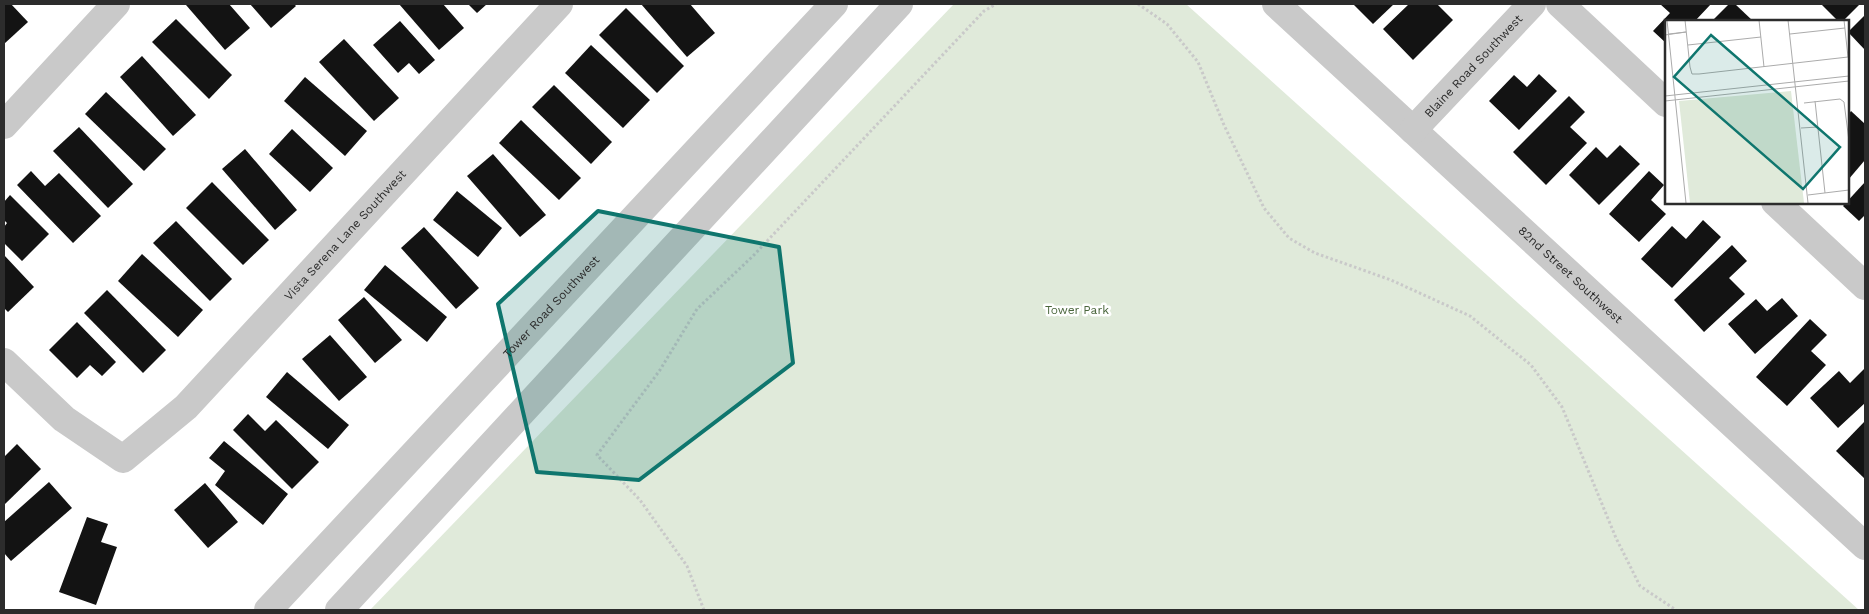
<svg xmlns="http://www.w3.org/2000/svg" width="1869" height="614" font-family="'Work Sans',sans-serif">
<rect width="100%" height="100%" fill="#fff"/>
<polygon fill="#e0eada" points="954,4 1186,4 1859,610 370,610"/>
<g fill="#131313">
<polygon points="4,4 11,4 28,22 4,44"/>
<polygon points="187,4 229,4 250,28 225,50 186,5"/>
<polygon points="250,4 294,4 296,6 271,28"/>
<polygon points="399,4 443,4 464,28 439,50"/>
<polygon points="468,4 487,4 477,13"/>
<polygon points="641,4 690,4 715,33 687,57"/>
<polygon points="1353,4 1394,4 1373,24"/>
<polygon points="1409,4 1440,4 1438,5 1453,20 1413,60 1383,29"/>
<polygon points="1660,4 1711,4 1695,21 1666,21 1666,43 1653,31 1670,13"/>
<polygon points="1729,4 1735,4 1753,21 1712,21"/>
<polygon points="1821,4 1860,4 1843,21 1838,21"/>
<polygon points="626,8 684,66 657,93 599,35"/>
<polygon points="1865,15 1865,50 1848,32"/>
<polygon points="176,19 232,75 209,99 152,42"/>
<polygon points="400,21 435,60 419,74 409,63 398,73 373,45"/>
<polygon points="344,39 399,98 374,121 319,62"/>
<polygon points="591,45 650,100 623,128 565,73"/>
<polygon points="142,56 196,115 173,136 120,77"/>
<polygon points="1539,74 1557,91 1519,130 1489,101 1514,75 1527,87"/>
<polygon points="305,77 367,131 345,156 284,101"/>
<polygon points="554,85 612,142 591,164 532,107"/>
<polygon points="106,92 166,149 144,171 85,114"/>
<polygon points="1569,96 1585,112 1570,127 1587,143 1546,185 1513,152"/>
<polygon points="1851,111 1865,124 1865,160 1848,180 1848,115"/>
<polygon points="521,120 581,178 559,200 499,143"/>
<polygon points="79,127 133,184 108,208 53,151"/>
<polygon points="292,129 333,168 310,192 269,154"/>
<polygon points="1620,145 1640,164 1599,205 1569,175 1596,147 1607,158"/>
<polygon points="245,149 297,210 275,230 222,169"/>
<polygon points="493,154 546,215 520,237 467,176"/>
<polygon points="31,171 45,186 59,173 101,216 73,243 17,185"/>
<polygon points="1649,171 1664,185 1651,200 1666,214 1639,242 1609,214"/>
<polygon points="212,182 269,240 243,265 186,208"/>
<polygon points="1865,182 1865,215 1859,221 1843,206"/>
<polygon points="457,191 502,228 478,257 433,220"/>
<polygon points="10,195 49,234 22,261 4,243 4,227 7,223 4,220 4,202"/>
<polygon points="1703,220 1721,237 1672,288 1641,259 1672,226 1686,239"/>
<polygon points="176,221 232,279 210,301 153,243"/>
<polygon points="424,227 479,288 456,309 401,248"/>
<polygon points="1732,245 1747,261 1729,278 1745,294 1704,332 1674,300"/>
<polygon points="142,254 203,310 178,337 118,281"/>
<polygon points="4,255 34,287 8,312 4,308"/>
<polygon points="385,265 447,317 427,342 364,290"/>
<polygon points="107,290 166,350 143,373 84,313"/>
<polygon points="364,297 402,340 375,363 338,320"/>
<polygon points="1782,298 1798,316 1755,354 1728,324 1756,299 1767,311"/>
<polygon points="1810,319 1827,335 1811,351 1826,365 1787,406 1756,377"/>
<polygon points="77,322 116,362 102,376 90,365 77,378 49,350"/>
<polygon points="330,335 367,377 339,401 302,359"/>
<polygon points="1865,368 1865,403 1838,428 1810,398 1839,371 1850,383"/>
<polygon points="287,372 349,425 328,449 266,397"/>
<polygon points="248,414 265,431 276,420 319,462 292,489 233,430"/>
<polygon points="1865,421 1865,479 1836,451"/>
<polygon points="224,441 288,494 263,525 215,485 225,471 209,458"/>
<polygon points="17,444 41,469 4,505 4,457"/>
<polygon points="49,482 72,508 11,561 4,553 4,522"/>
<polygon points="205,483 238,522 208,548 174,510"/>
<polygon points="87,517 108,524 101,542 117,547 96,605 59,592"/>
</g>
<g fill="none" stroke-linecap="round" stroke-linejoin="round">
<g stroke="#c9c9c9" stroke-width="3" stroke-dasharray="2.5 2.5" stroke-linecap="butt">
<polyline points="1138,4 1167,24 1198,62 1224,125 1264,208 1289,238 1315,253 1391,280 1470,316 1531,365 1562,407 1616,538 1640,586 1676,610"/>
<polyline points="704,610 687,566 640,500 597,455 660,370 697,309 753,256 984,11 996,4"/>
</g>
<g stroke="#c9c9c9" stroke-width="28">
<path id="s1" d="M1276,4L1865,546"/>
<polyline points="1560,4 1666,103"/>
<polyline points="4,125 116,4"/>
<path id="s2" d="M1413,130L1532,4"/>
<polyline points="1775,202 1865,286"/>
<path id="s3" d="M4,362L64,419L123,459L186,407L559,4"/>
<path id="s4" d="M268,610L834,4"/>
<polyline points="339,610 899,4"/>
</g>
</g>
<path fill="#0f766e" fill-opacity="0.2" stroke="#0f766e" stroke-width="4" stroke-linejoin="round" d="M598,211L779,247L793,363L639,480L537,472L498,304Z"/>
<g text-anchor="middle" stroke-width="5" stroke-linejoin="round" paint-order="stroke">
<g font-size="12" fill="#2c2c2c" stroke="#fff">
<text dy="4" stroke="none"><textPath href="#s2" startOffset="88">Blaine Road Southwest</textPath></text>
<text dy="4" stroke="none"><textPath href="#s3" startOffset="470">Vista Serena Lane Southwest</textPath></text>
<text dy="4" stroke="none"><textPath href="#s1" startOffset="400">82nd Street Southwest</textPath></text>
<text dy="4" stroke="none"><textPath href="#s4" startOffset="415">Tower Road Southwest</textPath></text>
</g>
<g font-size="12" fill="#4a663c" stroke="#fff">
<text x="1077" y="314">Tower Park</text>
</g>
</g>
<g transform="translate(1665 20)">
<rect width="184" height="184" fill="#fff"/>
<path d="M126,71L139,183H25L14,81Z" fill="#e0eada"/>
<path fill="none" stroke="#ababab" stroke-width="1" d="M2,0L21,183M20,0L25,47L27,54H34L183,37L179,0M94,0L99,47M123,0L143,183M4,14L21,12M125,14L180,8M0,15L21,12M23,25L96,17M0,76L184,56M0,81L184,61M150,81L160,173M139,83L175,79L179,82L184,121M136,108L153,107M143,175L184,170"/>
<path fill="#0f766e" fill-opacity="0.15" stroke="#0f766e" stroke-width="2.5" d="M46,15L175,127L138,169L9,57Z"/>
<rect width="184" height="184" fill="none" stroke="#2c2c2c" stroke-width="2.5"/>
</g>
<rect width="1869" height="614" fill="none" stroke="#2c2c2c" stroke-width="10"/>
</svg>
